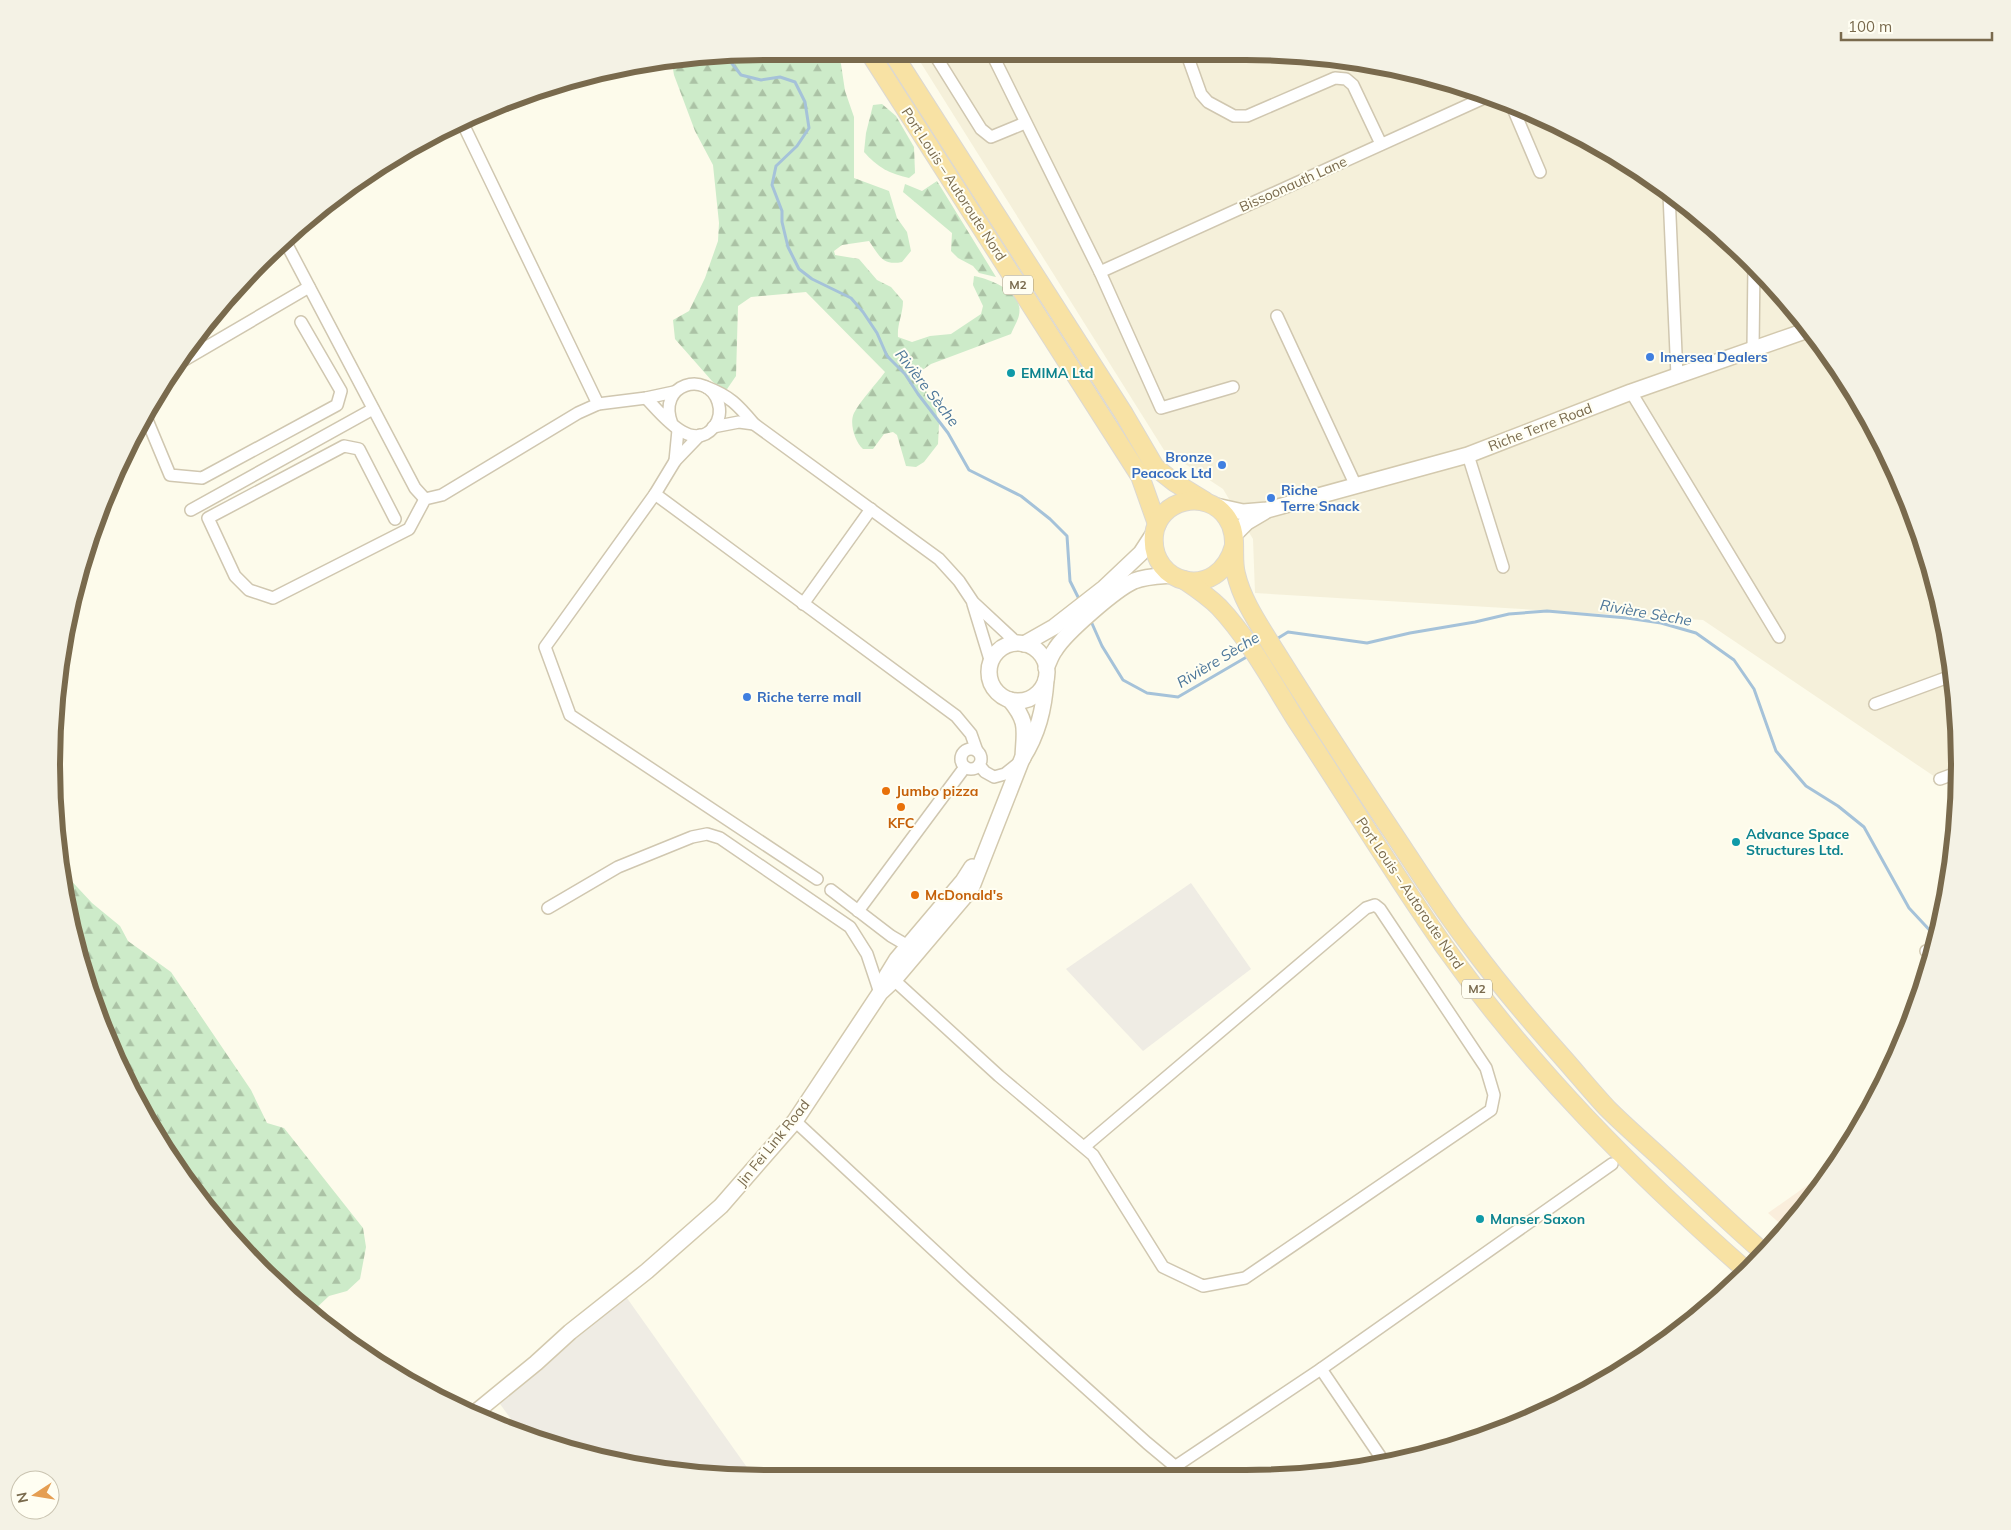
<svg xmlns="http://www.w3.org/2000/svg" width="2011" height="1530" font-family="Mulish,sans-serif">
<defs>
<pattern id="forest-firs" width="22" height="20" patternUnits="userSpaceOnUse" patternTransform="scale(1.25)"><rect width="22" height="20" fill="#cdebc9"/><path d="M5 1l3.5 6h-7zM16 11l3.5 6h-7z" fill="#abc2a5"/></pattern>
</defs>
<rect width="100%" height="100%" fill="#fdfbeb"/>
<polygon fill="#f5f0da" points="914,52 1292,53 1431,76 1561,125 1643,172 1750,260 1839,368 1905,492 1946,625 1960,765 1959,777 1944,783 1703,620 1255,593 1253,539 1223,489 1164,450"/>
<polygon fill="#faeedc" points="1839,1163 1785,1228 1768,1213"/>
<g fill="#efece4">
<polygon points="1191,883 1251,969 1143,1051 1066,969"/>
<polygon points="622,1291 751,1473 672,1473 535,1441 522,1434 500,1404"/>
</g>
<g fill="url(#forest-firs)">
<path d="M765,51H836L841,64L845,91L854,117V178L889,191L897,218L907,232L911,251L902,262C882,266 879,255 869,241L842,245L834,251L835,255L859,259L877,280L891,287L903,301C903,314 897,324 898,337L912,342L930,336L951,334L981,314L983,306L973,285L974,276C990,279 1024,292 1019,315C1018,321 1013,328 1011,334L931,364L915,375L934,403L939,424L938,444L924,462L916,467L906,466L897,435L893,432L884,434L873,449H863C855,442 849,423 854,413C861,400 876,384 885,372L806,292L751,297L738,306L736,376L725,392L712,381L675,339L673,320L689,311L705,278L718,241L719,223L713,165L695,131L674,75L672,63Z"/>
<path d="M882,104L896,116L914,147L915,173L909,178C890,174 877,167 864,152L866,133L873,105Z"/>
<polygon points="937,181 996,277 979,273 973,266 958,258 951,251 952,233 903,192 905,184 922,191"/>
<polygon points="65,874 92,903 120,926 128,941 171,972 251,1090 267,1123 284,1128 363,1228 366,1247 360,1279 347,1291 329,1296 312,1312 261,1270 172,1162 89,995"/>
</g>
<g fill="none" stroke-linecap="round" stroke-linejoin="round">
<g stroke="#a5c2d9" stroke-width="3">
<polyline points="726,56 741,75 761,80 780,77 795,82 805,102 809,128 797,146 776,166 772,185 782,211 782,222 788,247 799,269 812,279 851,298 863,312 877,333 887,356 905,374 918,394 948,433 969,470 1021,496 1050,519 1067,536 1070,581 1080,601"/>
<polyline points="1090,619 1102,646 1123,680 1147,693 1178,697 1250,655"/>
<polyline points="1275,640 1288,632 1367,643 1410,633 1475,622 1509,614 1547,611 1627,618 1661,623 1696,633 1734,660 1754,689 1776,751 1806,786 1838,806 1864,827 1909,908 1936,937"/>
</g>
<g stroke="#d0c7b0" stroke-width="14">
<g id="minor">
<polyline points="933,52 981,129 991,137 1025,123"/>
<polyline points="991,52 1100,272 1161,408 1233,387"/>
<polyline points="1186,52 1201,94 1208,102 1234,116 1247,116 1335,78 1346,79 1353,85 1381,144"/>
<polyline points="1512,106 1540,172"/>
<polyline points="463,124 598,404"/>
<polyline points="1669,194 1677,376"/>
<polyline points="285,241 415,488 425,499"/>
<polyline points="1100,272 1486,97"/>
<polyline points="1277,316 1356,486"/>
<polyline points="1753,349 1754,264"/>
<polyline points="174,366 309,287"/>
<path d="M706,387C730,396 738,405 754,424L939,559L959,581L973,602L1017,643"/>
<polyline points="1631,392 1779,637"/>
<path d="M646,398C661,413 691,454 714,427C719,420 721,411 718,402C708,370 656,383 672,424"/>
<polyline points="145,415 170,475 202,478 337,405 341,391 301,322"/>
<polyline points="713,427 739,422 754,424"/>
<polyline points="700,435 675,461 655,494 956,716 971,734 977,751"/>
<polyline points="1468,455 1503,567"/>
<polyline points="675,461 678,430"/>
<polyline points="655,494 545,647 570,715 817,879"/>
<polyline points="191,510 373,409"/>
<polyline points="395,519 359,449 344,446 208,518 235,576 249,590 273,598 409,529 425,499 442,495 578,413 598,404 646,398 674,392"/>
<polyline points="803,604 871,509"/>
<polyline points="973,604 991,663"/>
<polyline points="1875,704 1951,676"/>
<circle cx="971" cy="759" r="10"/>
<polyline points="979,765 985,772 994,777 1005,774 1020,762"/>
<polyline points="1940,779 1959,772"/>
<polyline points="831,890 891,936 915,950"/>
<polyline points="548,908 618,867 692,837 707,834 720,838 850,927 867,954 880,993"/>
<polyline points="858,911 965,767"/>
<polyline points="1926,951 1931,953"/>
<polyline points="894,980 999,1076 1093,1155 1163,1267 1203,1286 1245,1278 1491,1110 1494,1095 1486,1068 1380,909 1375,905 1366,908 1084,1147"/>
<polyline points="795,1121 966,1280 1147,1443 1183,1473"/>
<polyline points="1321,1369 1384,1462"/>
<polyline points="1176,1466 1321,1369 1612,1164"/>
</g>
</g>
<g stroke="#d3c9ae" stroke-width="18">
<g id="secondary">
<polyline points="1216,506 1243,512 1267,510 1468,455 1631,392 1808,330"/>
<polyline points="1234,535 1247,522 1264,512"/>
<circle cx="1018" cy="672" r="29"/>
<polyline points="1024,644 1054,627 1104,588 1141,553 1154,533"/>
<path d="M1046,668C1049,662 1051,655 1055,650C1065,633 1116,589 1134,581C1146,576 1160,576 1173,575"/>
<path d="M1010,700C1029,723 1024,730 1023,758"/>
<polyline points="886,977 897,959 963,881 972,867"/>
<path d="M476,1412L536,1363L570,1332L647,1271L721,1206L795,1121L880,993L894,980L971,889L1022,759C1038,734 1044,709 1046,680"/>
</g>
</g>
<g stroke="#dcd8d1" stroke-width="20">
<g id="trunk">
<polyline points="869,52 1140,476 1157,524"/>
<polyline points="892,52 1124,414 1155,467 1174,482 1205,501"/>
<path d="M1234,546C1218,603 1149,585 1154,535C1158,499 1207,488 1227,518C1239,535 1231,555 1236,574C1242,600 1258,623 1272,646C1314,713 1357,779 1401,845C1424,880 1447,916 1473,949C1502,988 1533,1024 1565,1060C1579,1076 1593,1093 1607,1108C1629,1130 1653,1150 1675,1171C1705,1199 1734,1227 1764,1253"/>
<path d="M1184,580C1196,588 1208,596 1219,607C1250,640 1274,685 1298,723C1347,797 1393,873 1444,946C1532,1069 1635,1173 1748,1272"/>
</g>
</g>
<use href="#minor" stroke="#fff" stroke-width="11"/>
<use href="#secondary" stroke="#fff" stroke-width="15"/>
<use href="#trunk" stroke="#f8e2a4" stroke-width="18"/>
</g>
<g fill="#3f7fe0" stroke="#fffef2" stroke-width="2">
<circle cx="1650" cy="357" r="5"/>
<circle cx="1222" cy="465" r="5"/>
<circle cx="1271" cy="498" r="5"/>
<circle cx="747" cy="697" r="5"/>
</g>
<g fill="#0f9aa8" stroke="#fffef2" stroke-width="2">
<circle cx="1011" cy="373" r="5"/>
<circle cx="1736" cy="842" r="5"/>
<circle cx="1480" cy="1219" r="5"/>
</g>
<g fill="#e8710a" stroke="#fffef2" stroke-width="2">
<circle cx="886" cy="791" r="5"/>
<circle cx="901" cy="807" r="5"/>
<circle cx="915" cy="895" r="5"/>
</g>
<g text-anchor="middle" stroke-width="4" stroke-linejoin="round" paint-order="stroke">
<g fill="#fffef2" stroke="#a1967e" stroke-width="1">
<rect x="1003" y="275.5" width="30" height="19" rx="4"/>
<rect x="1462" y="979.5" width="30" height="19" rx="4"/>
</g>
<g font-size="12" font-weight="bold" fill="#796a4d">
<text x="1018" y="289">M2</text>
<text x="1477" y="993">M2</text>
</g>
<g font-size="14" fill="#796a4d" stroke="#fffef2">
<text transform="translate(954 184) rotate(57)" y="5">Port Louis – Autoroute Nord</text>
<text transform="translate(1293 184) rotate(-24)" y="5">Bissoonauth Lane</text>
<text transform="translate(1540 427) rotate(-21)" y="5">Riche Terre Road</text>
<text transform="translate(1410 893) rotate(56)" y="5">Port Louis – Autoroute Nord</text>
<text transform="translate(773 1143) rotate(-51)" y="5">Jin Fei Link Road</text>
</g>
<g font-size="14" font-weight="bold" fill="#366cbe" stroke="#fffef2" text-anchor="start">
<text x="1660" y="362">Imersea Dealers</text>
<text x="1212" y="462" text-anchor="end">Bronze<tspan x="1212" dy="16">Peacock Ltd</tspan></text>
<text x="1281" y="495">Riche<tspan x="1281" dy="16">Terre Snack</tspan></text>
<text x="757" y="702">Riche terre mall</text>
</g>
<g font-size="14" font-weight="bold" fill="#0d838f" stroke="#fffef2" text-anchor="start">
<text x="1021" y="378">EMIMA Ltd</text>
<text x="1746" y="839">Advance Space<tspan x="1746" dy="16">Structures Ltd.</tspan></text>
<text x="1490" y="1224">Manser Saxon</text>
</g>
<g font-size="14" font-weight="bold" fill="#c56008" stroke="#fffef2" text-anchor="start">
<text x="896" y="796">Jumbo pizza</text>
<text x="901" y="828" text-anchor="middle">KFC</text>
<text x="925" y="900">McDonald's</text>
</g>
<g font-size="15" font-style="italic" fill="#4d779a" stroke="#fffef2">
<text transform="translate(927 388) rotate(52)" y="5">Rivière Sèche</text>
<text transform="translate(1646 613) rotate(10)" y="5">Rivière Sèche</text>
<text transform="translate(1218 660) rotate(-31)" y="5">Rivière Sèche</text>
</g>
</g>
<path d="M0 0H2011V1530H0ZM765 60H1246A705 705 0 0 1 1951 765V765A705 705 0 0 1 1246 1470H765A705 705 0 0 1 60 765V765A705 705 0 0 1 765 60Z" fill="#f4f2e5" fill-rule="evenodd"/>
<path fill="none" stroke="#796a4d" stroke-width="6" d="M765 60H1246A705 705 0 0 1 1951 765V765A705 705 0 0 1 1246 1470H765A705 705 0 0 1 60 765V765A705 705 0 0 1 765 60Z"/>
<g transform="translate(35 1495) rotate(258)"><circle r="24" fill="#fffef2" stroke="#c9c3b0"/>
<path d="M0-4L9 19L0 12L-9 19Z" fill="#e59e52"/>
<text y="-8" font-size="14" font-weight="bold" text-anchor="middle" fill="#796a4d">N</text>
</g>
<path d="M1841 32v8h151v-8" fill="none" stroke="#796a4d" stroke-width="2.5"/>
<text x="1848" y="32" font-size="15" fill="#796a4d" stroke="#fffef2" stroke-width="4" paint-order="stroke">100 m</text>
</svg>
